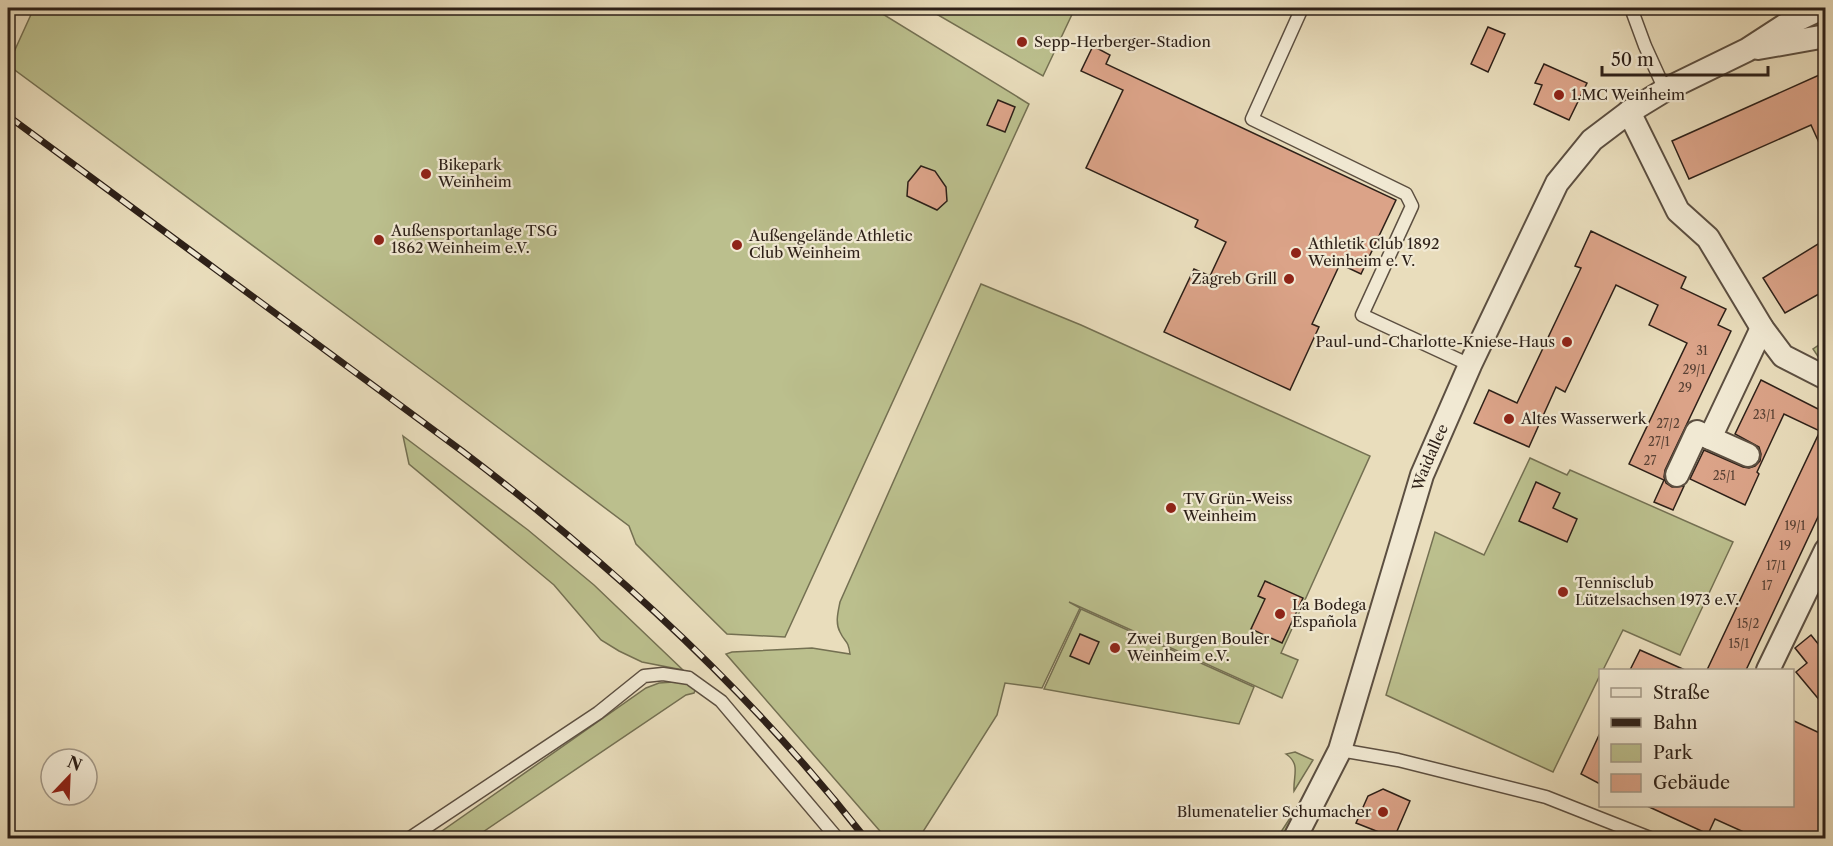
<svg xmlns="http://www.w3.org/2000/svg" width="1833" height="846" font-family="'Libre Caslon Text',serif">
<rect width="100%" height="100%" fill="#e9ddbc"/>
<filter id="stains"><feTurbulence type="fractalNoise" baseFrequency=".00333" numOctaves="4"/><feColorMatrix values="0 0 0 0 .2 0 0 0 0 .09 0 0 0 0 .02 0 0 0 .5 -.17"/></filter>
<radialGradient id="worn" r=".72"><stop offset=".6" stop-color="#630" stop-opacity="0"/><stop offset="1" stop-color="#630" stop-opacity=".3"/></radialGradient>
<g fill="#bbbf8d" stroke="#747052" stroke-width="1.5">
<polygon points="34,8 873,8 1029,104 785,637 727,634 636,544 629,526 443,386 8,65"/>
<polygon points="926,8 1075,8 1043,76"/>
<path d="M981,284L1081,325L1370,456L1281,653L1298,660L1282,698L1069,602L1080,608L1042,688L1005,683L997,715L919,838H886L726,654L732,652L812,648L850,654C848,639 845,643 840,632C835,623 838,612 840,602Z"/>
<polygon points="1825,341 1825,367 1813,349"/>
<polygon points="403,436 528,530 594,585 683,670 642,662 619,651 601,640 554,585 409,464"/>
<polygon points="1530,458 1567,475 1570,470 1733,542 1680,655 1623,630 1603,670 1600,670 1600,675 1553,772 1386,695 1435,532 1484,555"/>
<polygon points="1081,609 1254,687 1239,724 1044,689"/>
<polygon points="673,682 685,683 696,688 694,693 686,695 474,838 432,838 646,688 659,683"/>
<path d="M1295,752L1313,760L1294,791C1293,776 1301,764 1286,754Z"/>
<polygon points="1311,786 1312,791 1284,838 1277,838"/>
</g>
<g fill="#dba388" stroke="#2d2018" stroke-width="1.5">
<polygon points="1488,27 1505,34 1488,72 1471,64"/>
<polygon points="1093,46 1110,55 1106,64 1396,200 1361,274 1340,264 1312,324 1319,327 1290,390 1164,332 1194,269 1210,276 1226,242 1195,227 1198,220 1086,168 1123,90 1081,71"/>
<polygon points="1544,64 1587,83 1569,120 1534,104 1542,85 1535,83"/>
<polygon points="1826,72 1826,158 1811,125 1689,179 1672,141"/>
<polygon points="998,100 1015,107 1005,132 987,125"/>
<polygon points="921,166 935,171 946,187 947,201 937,210 907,196 908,182"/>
<polygon points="1591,231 1686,277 1681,288 1726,309 1718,325 1731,331 1665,470 1664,477 1666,483 1672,487 1684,486 1673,510 1654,502 1664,480 1629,464 1687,343 1649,325 1658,305 1616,285 1565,392 1556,387 1529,447 1474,423 1489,390 1517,403 1581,268 1575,266"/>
<polygon points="1826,239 1826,290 1785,313 1763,278"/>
<polygon points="1761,380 1826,413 1825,502 1746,670 1707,670 1820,431 1784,414 1757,472 1759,474 1745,505 1690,479 1704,450 1743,467 1749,468 1755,466 1760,461 1761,454 1759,447 1735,434"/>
<polygon points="1536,482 1560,493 1553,508 1577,519 1567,542 1519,521"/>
<polygon points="1265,581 1303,598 1282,643 1251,629 1265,599 1258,596"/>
<polygon points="1080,634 1099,642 1089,664 1070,656"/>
<polygon points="1811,635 1823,650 1826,647 1826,708 1796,672 1807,663 1795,648"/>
<polygon points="1640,650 1685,670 1630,670"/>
<polygon points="1792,720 1826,736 1826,838 1757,838 1715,819 1708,834 1647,806 1792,806"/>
<polygon points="1600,733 1600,784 1581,774"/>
<polygon points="1383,789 1410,801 1394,838 1356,823 1368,796"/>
</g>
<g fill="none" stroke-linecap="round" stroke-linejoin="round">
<g stroke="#5c4f41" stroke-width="15">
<g id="service">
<polyline points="1302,8 1252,119 1406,194 1412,206 1362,315 1470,365"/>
<polyline points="1631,8 1645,46 1665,90"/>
<polyline points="1340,750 1398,760 1546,797 1650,838"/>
<polyline points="410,838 598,713 644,676 663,674 689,678 721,701 837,838"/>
</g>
</g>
<g stroke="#5c4f41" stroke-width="26">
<g id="minor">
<polyline points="1758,48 1826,36"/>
<polyline points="1629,112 1678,211 1708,238 1762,328 1783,356 1826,378"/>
<polyline points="1710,438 1748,455"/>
<polyline points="1677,475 1697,432 1710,438 1762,328"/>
<polyline points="1768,670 1826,550"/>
<path id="s1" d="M1295,838L1340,750L1422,475L1470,365L1557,183L1592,140L1629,112L1665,90L1747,50L1784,26L1822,8"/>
</g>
</g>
<use href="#service" stroke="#f1e9d3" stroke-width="12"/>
<use href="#minor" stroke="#f1e9d3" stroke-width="22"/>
<g stroke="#2d2018" stroke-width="7">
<path id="rail" d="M8,116L462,451C611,564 750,691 865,838"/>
</g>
<use href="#rail" stroke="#f1e9d3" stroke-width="4.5" stroke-dasharray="14" stroke-linecap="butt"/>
</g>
<g fill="#8f2418" stroke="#f1e9d3" stroke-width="2">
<circle cx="1022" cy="42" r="6"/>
<circle cx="1559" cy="95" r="6"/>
<circle cx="426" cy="174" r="6"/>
<circle cx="379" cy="240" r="6"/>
<circle cx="737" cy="245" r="6"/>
<circle cx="1296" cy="253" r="6"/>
<circle cx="1289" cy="279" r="6"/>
<circle cx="1567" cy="342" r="6"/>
<circle cx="1509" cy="419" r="6"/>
<circle cx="1171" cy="508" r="6"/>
<circle cx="1563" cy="592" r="6"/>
<circle cx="1280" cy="614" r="6"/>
<circle cx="1115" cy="648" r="6"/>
<circle cx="1383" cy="812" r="6"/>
</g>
<g text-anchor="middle" stroke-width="4.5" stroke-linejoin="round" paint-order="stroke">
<g font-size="12" fill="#584134">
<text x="1702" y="355">31</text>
<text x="1694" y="374">29/1</text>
<text x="1685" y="392">29</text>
<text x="1764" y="419">23/1</text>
<text x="1668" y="428">27/2</text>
<text x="1659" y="446">27/1</text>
<text x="1650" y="465">27</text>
<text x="1724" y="480">25/1</text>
<text x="1795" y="530">19/1</text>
<text x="1785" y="550">19</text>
<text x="1776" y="570">17/1</text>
<text x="1767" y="590">17</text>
<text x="1748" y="628">15/2</text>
<text x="1739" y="648">15/1</text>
</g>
<g font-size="15" fill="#2d2018" stroke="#f1e9d3" text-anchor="start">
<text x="1034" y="47">Sepp-Herberger-Stadion</text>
<text x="1571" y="100">1.MC Weinheim</text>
<text x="438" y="170">Bikepark<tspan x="438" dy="17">Weinheim</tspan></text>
<text x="391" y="236">Außensportanlage TSG<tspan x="391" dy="17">1862 Weinheim e.V.</tspan></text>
<text x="749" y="241">Außengelände Athletic<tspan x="749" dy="17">Club Weinheim</tspan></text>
<text x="1308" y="249">Athletik Club 1892<tspan x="1308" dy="17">Weinheim e. V.</tspan></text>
<text x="1277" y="284" text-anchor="end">Zagreb Grill</text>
<text x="1555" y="347" text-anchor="end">Paul-und-Charlotte-Kniese-Haus</text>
<text x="1521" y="424">Altes Wasserwerk</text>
<text x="1183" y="504">TV Grün-Weiss<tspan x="1183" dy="17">Weinheim</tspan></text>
<text x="1575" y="588">Tennisclub<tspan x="1575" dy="17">Lützelsachsen 1973 e.V.</tspan></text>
<text x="1292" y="610">La Bodega<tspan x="1292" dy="17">Española</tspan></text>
<text x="1127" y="644">Zwei Burgen Bouler<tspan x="1127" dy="17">Weinheim e.V.</tspan></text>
<text x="1371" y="817" text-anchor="end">Blumenatelier Schumacher</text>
</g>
<g font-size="15" fill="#2d2018" stroke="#f1e9d3">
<text dy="5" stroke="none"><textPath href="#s1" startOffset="405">Waidallee</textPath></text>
</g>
</g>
<rect width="1833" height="846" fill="none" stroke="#e9ddbc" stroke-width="30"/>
<rect x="9" y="9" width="1815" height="828" fill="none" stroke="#2d2018" stroke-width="3"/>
<rect x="15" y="15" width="1803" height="816" fill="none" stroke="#2d2018" stroke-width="1.5"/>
<rect x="1599" y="669" width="195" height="138" fill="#f1e9d3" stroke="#a39988" stroke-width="1.5"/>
<rect x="1611" y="688" width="30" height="9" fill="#f1e9d3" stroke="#a39988" stroke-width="1.5"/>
<text x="1653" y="699" font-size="18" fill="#2d2018">Straße</text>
<rect x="1611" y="718" width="30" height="9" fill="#2d2018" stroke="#a39988" stroke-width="1.5"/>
<text x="1653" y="729" font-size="18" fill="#2d2018">Bahn</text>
<rect x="1611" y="744" width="30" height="18" fill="#bbbf8d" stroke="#a39988" stroke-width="1.5"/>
<text x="1653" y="759" font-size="18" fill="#2d2018">Park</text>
<rect x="1611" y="774" width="30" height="18" fill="#dba388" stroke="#a39988" stroke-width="1.5"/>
<text x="1653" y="789" font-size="18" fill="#2d2018">Gebäude</text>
<g transform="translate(69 777) rotate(23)"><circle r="28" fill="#f1e9d3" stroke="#a39988" stroke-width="1.5"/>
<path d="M0-4.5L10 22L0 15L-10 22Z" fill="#8f2418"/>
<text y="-9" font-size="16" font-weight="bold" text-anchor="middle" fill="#2d2018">N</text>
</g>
<path d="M1602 66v9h166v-9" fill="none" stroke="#2d2018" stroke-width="3"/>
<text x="1611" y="66" font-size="18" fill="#2d2018" stroke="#f1e9d3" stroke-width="4.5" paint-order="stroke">50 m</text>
<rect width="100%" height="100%" filter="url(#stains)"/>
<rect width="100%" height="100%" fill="url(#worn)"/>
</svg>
